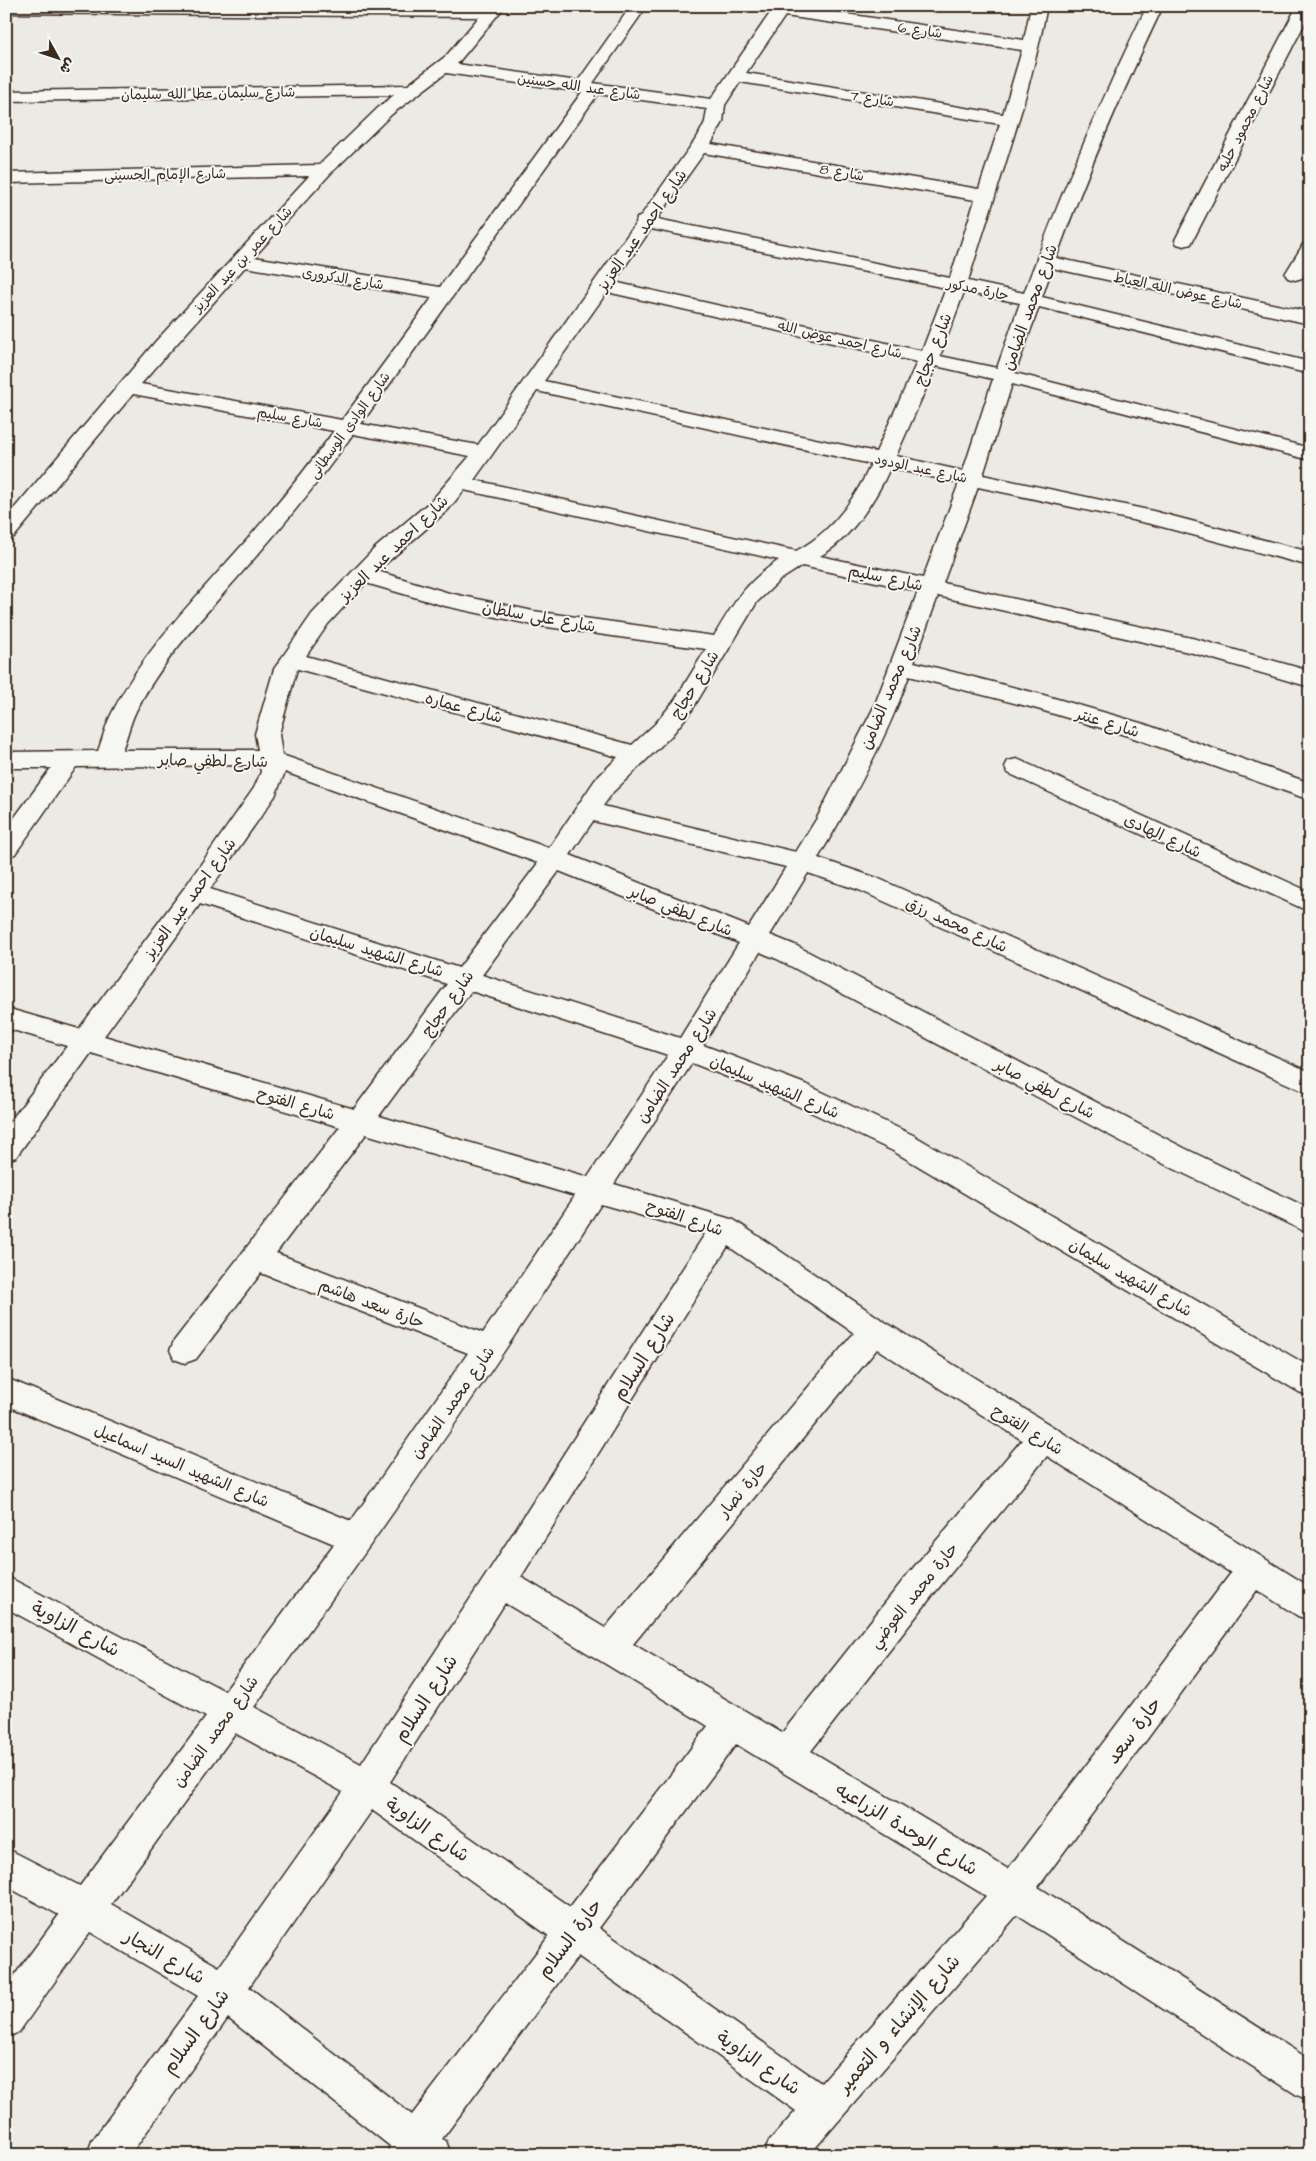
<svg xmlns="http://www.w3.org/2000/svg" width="1316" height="2161" font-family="'Architects Daughter','Playpen Sans Arabic',sans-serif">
<rect width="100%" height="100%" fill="#ebeae5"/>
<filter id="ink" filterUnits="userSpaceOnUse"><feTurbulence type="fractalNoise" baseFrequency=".02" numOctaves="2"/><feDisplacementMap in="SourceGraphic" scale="10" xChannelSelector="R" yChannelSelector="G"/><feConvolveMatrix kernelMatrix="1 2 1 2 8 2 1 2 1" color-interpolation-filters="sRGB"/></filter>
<g filter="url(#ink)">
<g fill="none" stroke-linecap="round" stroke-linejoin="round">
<g stroke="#3b2a1e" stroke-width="3">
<g id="street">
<path d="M6,6H505L457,64L578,81L631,6H647L593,83L711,99L775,6H791L1024,40L1031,6H1047C1029,100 996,190 968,281L1024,293C1060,196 1101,100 1147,6H1163C1124,88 1087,172 1056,258L1310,312V324L1052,268L1042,297L1310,362V374L1039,307L1015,373L1310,448V460L1012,384L983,475L1153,511L1310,552V566L1151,524L978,487L943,583L1196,639L1310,671V687L1193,653L938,596L914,662L1040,694L1144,724L1310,783V800L1128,736L1034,708L909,676C886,739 853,800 818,858L877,878L1310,1072V1094L859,890L808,873L770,935L795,945L1184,1148L1310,1209V1234L1164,1164L777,959L760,952L703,1045L805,1084L913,1135L1310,1367V1396L1299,1392L893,1151L785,1100L692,1063L614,1184L734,1220L885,1322L1310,1587V1620L1298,1616L1257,1590L1038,1887L1310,2060V2101L1297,2095L1017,1915L809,2155H764L769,2141L796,2111L578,1956L442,2139L446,2141L451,2155H387L390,2146L228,2018L130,2155H87L92,2141L198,1996L90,1932L19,2032L6,2038V1987L59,1915L6,1886V1848L80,1886L206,1717L6,1608V1576L225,1691L334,1544L6,1405V1378L351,1521L468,1353L261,1273L196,1359L185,1363L174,1359L170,1350L174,1341L340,1127L91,1053L16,1157L6,1160V1127L67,1046L6,1028V1008L79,1029L185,887L254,788L261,772L260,767L244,765L76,767L15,854L6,857V829L51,768H6V752L98,751C103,738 106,723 113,711C142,654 186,608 228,561C266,519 301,476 334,431L133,394L14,537L6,539V518L156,341L309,176L6,183V173L319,165L380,106L394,95L6,101V91L408,85L446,56L479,17L6,13ZM785,16L1022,50L1003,114L746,73ZM446,73L582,92L440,287L254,257L330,174L392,114ZM740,82L1000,124L979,189L711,144L723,122L725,105ZM598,94L707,109L705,122L698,136L640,217L637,218L636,223L478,445L361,424ZM704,153L975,200L950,278L657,219ZM651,229L946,288L922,351L614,282ZM245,267L432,298L342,420L141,384ZM607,292L917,362L876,452L544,381ZM964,292L1020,303L997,368L940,356ZM936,366L993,379L963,471L896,456ZM537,391L871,464C855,499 831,533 796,551L474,480ZM353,434L470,456L432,500L374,549L312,614L274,669L255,734L258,750H122C127,738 130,723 136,711C163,658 205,615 244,570C283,526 319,482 353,434ZM890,468L959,483L923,578L820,556C849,541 877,498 890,468ZM464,490L779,560C745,583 734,602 714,636L533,611L449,593L377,571L448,510ZM802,566L918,591L874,707L817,818L796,852L603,806L613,792L671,736L692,710L757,602L780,580ZM366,583L445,606L533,625L706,649L675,700L655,724L632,745L306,656L328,624ZM297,669H298L618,757L595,780L549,848L282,755L279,734ZM285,772L538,863L459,968L210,889L275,796ZM593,821L786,867L749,927L570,855ZM559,871L739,943L680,1038L482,975ZM200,904L447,984L354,1109L104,1036ZM471,991L668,1055L588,1177L379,1116ZM366,1134L575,1196L483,1333L276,1253ZM601,1204L705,1234L492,1566L361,1764L254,1707C374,1542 491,1375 601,1204ZM728,1246L854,1333L605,1628L521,1577ZM877,1349L1022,1440L908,1574L782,1733L633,1644ZM1047,1456L1231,1573L1008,1869L811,1751L932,1596ZM505,1603L708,1726L570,1907L390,1782ZM235,1733L343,1792L219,1967L111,1904ZM736,1744L986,1896L821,2083L599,1928ZM372,1810L549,1936L412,2115L249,1987Z"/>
<polygon points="1297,6 1310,6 1310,13 1193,240 1191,244 1184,246 1177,244 1175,240"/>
<path d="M1310,242C1310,257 1310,266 1302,278L1295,280L1288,278L1285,274L1301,248L1303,244Z"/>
<polygon points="1017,759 1310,892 1310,912 1008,773 1005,767 1008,761"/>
</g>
</g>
<use href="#street" fill="#f6f6f2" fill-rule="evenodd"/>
</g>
</g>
<g text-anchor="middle" stroke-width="4" stroke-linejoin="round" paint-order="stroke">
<g font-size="14" fill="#3b2a1e" stroke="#f6f6f2">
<text transform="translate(920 30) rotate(8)" y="5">شارع 6</text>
<text transform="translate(579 86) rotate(8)" y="5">شارع عبد الله حسنين</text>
<text transform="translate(208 93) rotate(-1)" y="5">شارع سليمان عطا الله سليمان</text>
<text transform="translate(872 98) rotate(9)" y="5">شارع 7</text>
<text transform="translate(1245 123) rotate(-63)" y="5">شارع محمود حلبه</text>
<text transform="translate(842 172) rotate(10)" y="5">شارع 8</text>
<text transform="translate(165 174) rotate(-1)" y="5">شارع الإمام الحسينى</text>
<text transform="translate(242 259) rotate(-47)" y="5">شارع عمر بن عبد العزيز</text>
<text transform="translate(343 278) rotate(9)" y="5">شارع الدكرورى</text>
<text transform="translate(978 289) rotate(12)" y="5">حارة مدكور</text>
<text transform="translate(1178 290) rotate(12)" y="5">شارع عوض الله العياط</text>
<text transform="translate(840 339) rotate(13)" y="5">شارع احمد عوض الله</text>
<text transform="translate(290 417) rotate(10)" y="5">شارع سليم</text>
<text transform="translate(349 425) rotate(-54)" y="5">شارع الوادى الوسطانى</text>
<text transform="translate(921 468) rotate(12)" y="5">شارع عبد الودود</text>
</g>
<g font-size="16" fill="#3b2a1e" stroke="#f6f6f2">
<text transform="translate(641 230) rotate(-55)" y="6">شارع احمد عبد العزيز</text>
<text transform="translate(1029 307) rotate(-70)" y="6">شارع محمد الضامن</text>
<text transform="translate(932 349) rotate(-68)" y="6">شارع حجاج</text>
<text transform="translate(393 548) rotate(-44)" y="6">شارع احمد عبد العزيز</text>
<text transform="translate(886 577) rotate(12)" y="6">شارع سليم</text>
<text transform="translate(539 616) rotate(10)" y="6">شارع على سلطان</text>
<text transform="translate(694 684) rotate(-58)" y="6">شارع حجاج</text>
<text transform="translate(890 687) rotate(-67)" y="6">شارع محمد الضامن</text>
<text transform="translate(464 707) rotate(15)" y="6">شارع عماره</text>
<text transform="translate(1108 722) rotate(17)" y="6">شارع عنتر</text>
<text transform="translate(213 760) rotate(1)" y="6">شارع لطفي صابر</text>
<text transform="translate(1163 835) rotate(25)" y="6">شارع الهادى</text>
<text transform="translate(189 898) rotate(-54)" y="6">شارع احمد عبد العزيز</text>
<text transform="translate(681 910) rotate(22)" y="6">شارع لطفي صابر</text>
<text transform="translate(957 924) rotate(25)" y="6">شارع محمد رزق</text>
<text transform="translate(377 951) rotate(17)" y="6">شارع الشهيد سليمان</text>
<text transform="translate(447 1003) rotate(-54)" y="6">شارع حجاج</text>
<text transform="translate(676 1065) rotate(-57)" y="6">شارع محمد الضامن</text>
<text transform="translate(775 1086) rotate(23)" y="6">شارع الشهيد سليمان</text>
<text transform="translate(1045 1088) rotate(28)" y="6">شارع لطفي صابر</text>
<text transform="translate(296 1103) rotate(16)" y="6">شارع الفتوح</text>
<text transform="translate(685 1217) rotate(19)" y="6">شارع الفتوح</text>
<text transform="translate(1131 1277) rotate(30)" y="6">شارع الشهيد سليمان</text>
<text transform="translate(372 1303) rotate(21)" y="6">حارة سعد هاشم</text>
<text transform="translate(452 1402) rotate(-55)" y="6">شارع محمد الضامن</text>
<text transform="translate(1028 1429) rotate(32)" y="6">شارع الفتوح</text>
<text transform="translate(182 1465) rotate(23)" y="6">شارع الشهيد السيد اسماعيل</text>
<text transform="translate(742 1489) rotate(-50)" y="6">حارة نصار</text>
<text transform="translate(913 1595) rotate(-51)" y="6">حارة محمد العوضي</text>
<text transform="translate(215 1731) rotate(-54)" y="6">شارع محمد الضامن</text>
</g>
<g font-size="19" fill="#3b2a1e" stroke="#f6f6f2">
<text transform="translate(643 1356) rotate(-58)" y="7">شارع السلام</text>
<text transform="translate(76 1628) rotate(28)" y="7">شارع الزاوية</text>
<text transform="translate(425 1698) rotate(-57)" y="7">شارع السلام</text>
<text transform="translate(1133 1730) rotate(-53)" y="7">حارة سعد</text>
<text transform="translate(907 1828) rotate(31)" y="7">شارع الوحدة الزراعيه</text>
<text transform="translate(428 1829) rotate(35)" y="7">شارع الزاوية</text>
<text transform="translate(569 1938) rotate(-53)" y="7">حارة السلام</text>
<text transform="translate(165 1956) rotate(30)" y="7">شارع النجار</text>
<text transform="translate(898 2023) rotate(-49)" y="7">شارع الإنشاء و التعمير</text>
<text transform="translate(195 2031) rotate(-54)" y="7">شارع السلام</text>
<text transform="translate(759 2062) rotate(35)" y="7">شارع الزاوية</text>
</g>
</g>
<rect width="1316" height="2161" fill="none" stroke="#f6f6f2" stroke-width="25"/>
<rect x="12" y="12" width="1291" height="2136" fill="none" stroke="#3b2a1e" stroke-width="2" filter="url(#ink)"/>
<g transform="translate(58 58) rotate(130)" stroke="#f6f6f2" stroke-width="4" paint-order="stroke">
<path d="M0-4L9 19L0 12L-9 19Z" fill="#3b2a1e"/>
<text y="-8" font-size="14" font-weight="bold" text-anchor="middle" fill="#3b2a1e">ش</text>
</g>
</svg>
